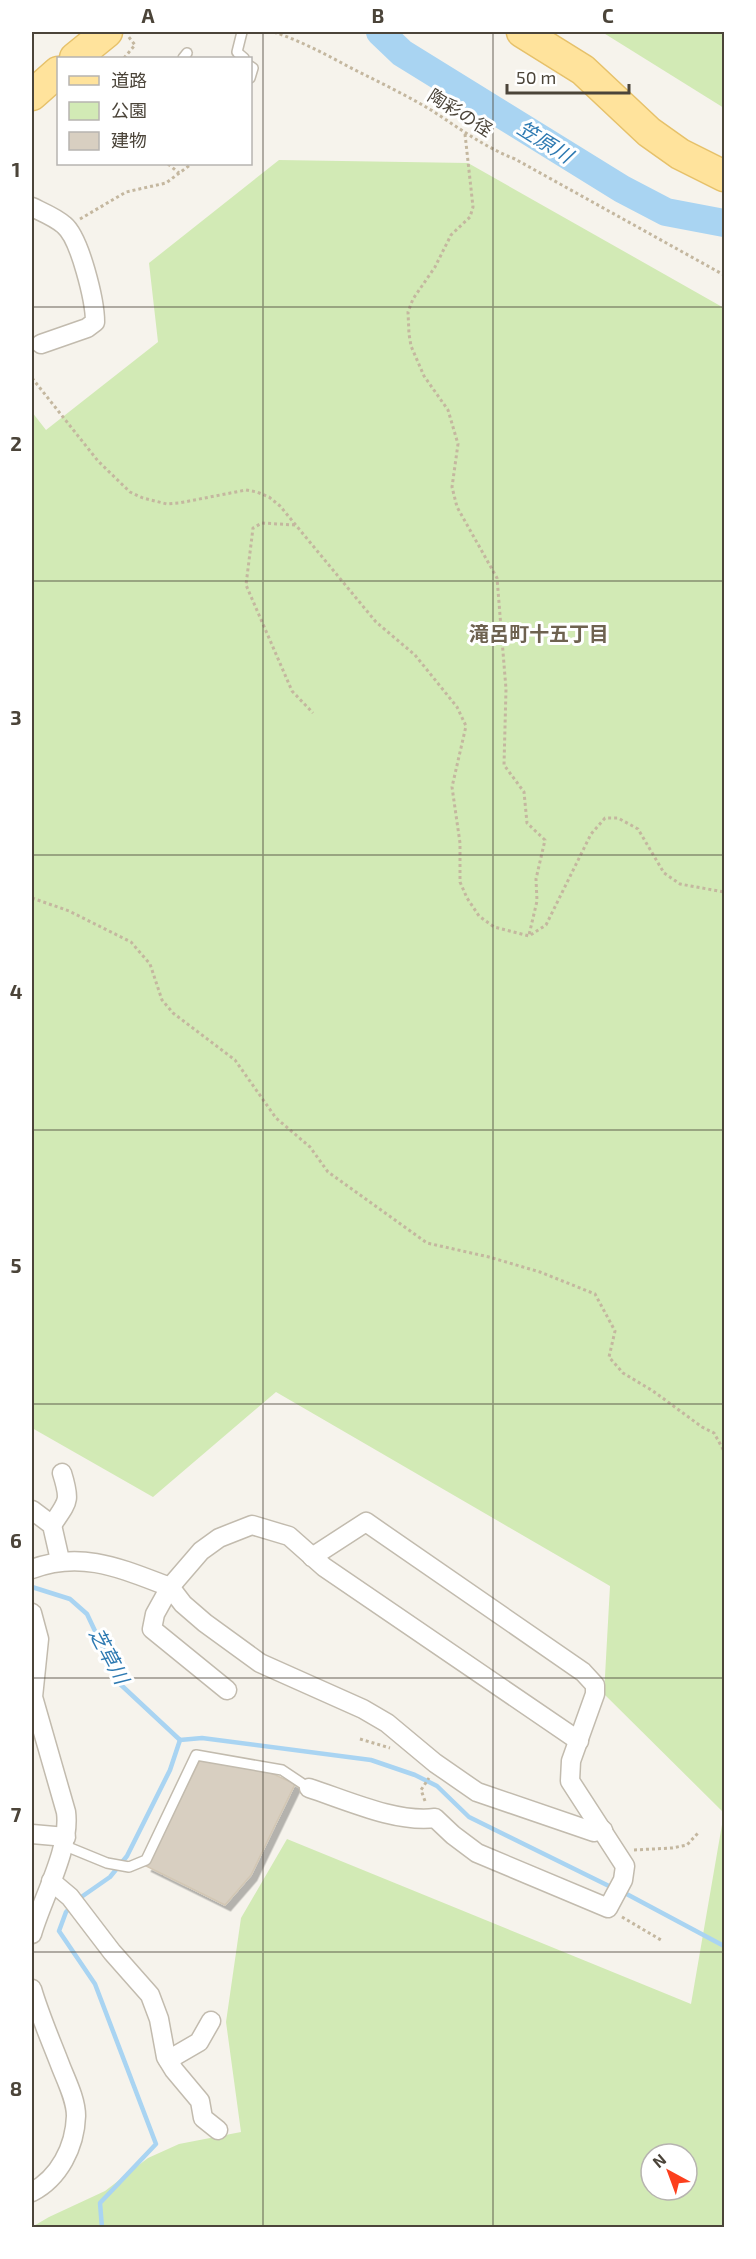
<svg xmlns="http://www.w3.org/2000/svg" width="756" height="2259" font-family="'Exo 2','Noto Sans JP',sans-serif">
<defs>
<filter id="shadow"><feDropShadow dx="5.5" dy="5.5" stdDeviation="0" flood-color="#0004"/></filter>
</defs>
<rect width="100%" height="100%" fill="#f6f3ec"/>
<g fill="#d2eab5" fill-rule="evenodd">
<polygon points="602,32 724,32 724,108"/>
<path d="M279,160L468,163L724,308V2227H32L49,2217L105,2191L148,2158L179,2144L241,2132L226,2022L241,1918L287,1839L691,2004L724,1813L604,1694L610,1586L276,1392L153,1497L32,1428V412L46,430L158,342L149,263ZM651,2154H687V2190H651Z"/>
</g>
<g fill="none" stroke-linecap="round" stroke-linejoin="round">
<g stroke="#a9d4f2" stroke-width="4.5">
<polyline points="32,1587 70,1599 87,1614 120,1684 180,1740"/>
<polyline points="180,1740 202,1738 371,1760 415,1775 437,1786 469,1817 613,1888"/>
<polyline points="621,1891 724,1946"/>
<polyline points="77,1900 110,1877 127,1856 170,1770 180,1740"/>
<polyline points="72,1906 66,1912 59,1931 95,1984 156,2144 100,2203 102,2228"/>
</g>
<polyline stroke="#a9d4f2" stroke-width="28" points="380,32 402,53 622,189 666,212 724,223"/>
</g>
<polygon fill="#d8cfc1" stroke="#d3c7b4" stroke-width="1.5" filter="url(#shadow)" points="200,1760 271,1773 295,1784 251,1875 225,1905 146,1866"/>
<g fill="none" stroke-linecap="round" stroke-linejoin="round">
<g stroke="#c2bbae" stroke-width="12">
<g id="lane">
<polyline points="242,32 237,52 244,58"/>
<polyline points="183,58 187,53"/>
<polyline points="250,66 253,68 250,78"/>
<polyline points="63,1845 107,1863 129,1867 146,1860 196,1755 282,1770 309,1788"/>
</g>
</g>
<g stroke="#c2bbae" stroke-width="21">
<g id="street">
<path d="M32,207C42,212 55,217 64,225C80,238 95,301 95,322L87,328L41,344"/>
<polyline points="32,1510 52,1525 60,1560"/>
<path d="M52,1525C68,1501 71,1502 62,1473"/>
<path d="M32,1569C82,1550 122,1569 170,1587L201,1551L219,1538L252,1525L289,1536L324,1567L579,1741"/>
<path d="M32,1613L39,1639L33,1697L66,1812C71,1848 42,1899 32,1934"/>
<polyline points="227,1690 152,1629 155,1614 170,1587 183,1604 205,1623 260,1663 363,1709 387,1723 435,1763 477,1792 594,1832 603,1830"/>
<path d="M309,1788C346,1800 396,1823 435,1818L453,1835L477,1853L608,1908L623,1880L625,1866L570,1781L571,1761L595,1694V1685L583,1672L366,1522L312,1557"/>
<polyline points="32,1834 66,1837"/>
<polyline points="51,1881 70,1897 112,1952 150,1995 159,2019 166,2057 174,2070 200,2101 203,2118 218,2130"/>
<path d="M32,1989C40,2016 51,2041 61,2067C67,2082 76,2100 76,2116C75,2147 59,2178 32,2192"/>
<polyline points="168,2060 199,2042 211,2021"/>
</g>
</g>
<g stroke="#e6c16a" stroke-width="33">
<g id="primary">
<polyline points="522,32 583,70 649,132 680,154 724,176"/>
<polyline points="75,58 107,32"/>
<polyline points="32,95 58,72"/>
</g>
</g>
<g stroke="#c4b79f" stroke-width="3" stroke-dasharray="3 3" stroke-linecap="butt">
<path d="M274,32C301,41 327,55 353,69C379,82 406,95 431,110C459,128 484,147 515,159L724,275"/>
<polyline points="124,58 135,45 128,36"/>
<polyline points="465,134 473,207 470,217 451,235 435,267 413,299 408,312 409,334 411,346 424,376 448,410 458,444 452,487 457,507 497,578 506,689 504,765 524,792 527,823 545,840 536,879 537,901 529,935"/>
<polyline points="168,164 179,173"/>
<polyline points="80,219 126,192 166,183 190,165"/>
<polyline points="32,370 32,358"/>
<polyline points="32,378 98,461 130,492 143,498 167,504 179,503 246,490 257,492 269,497 280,506 376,622 415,655 457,707 466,726 452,787 460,843 460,882 467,898 479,916 494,927 529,936 546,925 591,834 605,818 618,818 638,829 664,873 680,884 724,892"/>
<polyline points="295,525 262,523 253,528 246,585 292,691 313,713"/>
<polyline points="32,898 69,911 131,942 150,964 162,1000 173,1013 235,1060 276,1118 310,1147 328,1172 427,1243 489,1257 540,1272 595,1294 615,1331 609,1357 623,1373 653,1391 702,1427 714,1433 724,1451"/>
<polyline points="360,1739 390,1748"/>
<polyline points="425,1801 421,1790 429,1778"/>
<polyline points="634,1850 672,1848 687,1845 698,1833"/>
<polyline points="622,1917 661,1940"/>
</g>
<use href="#lane" stroke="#fff" stroke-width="9"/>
<use href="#street" stroke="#fff" stroke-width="18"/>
<use href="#primary" stroke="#ffe39c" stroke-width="30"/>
</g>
<path fill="none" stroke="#4b4439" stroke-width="1.5" stroke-opacity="0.55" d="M263,32V2228M493,32V2228M32,307H724M32,581H724M32,855H724M32,1130H724M32,1404H724M32,1678H724M32,1952H724"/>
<g text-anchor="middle" stroke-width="6" stroke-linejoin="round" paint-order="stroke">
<g font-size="18" fill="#4b4439" stroke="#fff">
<text transform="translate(460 113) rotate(32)" y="6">陶彩の径</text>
</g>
<g font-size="20" font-style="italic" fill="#2e7ab2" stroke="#fff">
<text transform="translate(545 142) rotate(32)" y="7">笠原川</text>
<text transform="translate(109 1656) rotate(62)" y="7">芝草川</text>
</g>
<g font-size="20" font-weight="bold" fill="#6e6250" stroke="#fff">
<text x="539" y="641">滝呂町十五丁目</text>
</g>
</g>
<rect width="756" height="2259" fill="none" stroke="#ffffff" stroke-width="66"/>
<rect x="57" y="57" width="195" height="108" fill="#ffffff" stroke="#b7b4b0" stroke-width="1.5"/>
<rect x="69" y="76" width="30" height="9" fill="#ffe39c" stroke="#b7b4b0" stroke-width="1.5"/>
<text x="111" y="87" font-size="18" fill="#4b4439">道路</text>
<rect x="69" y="102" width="30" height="18" fill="#d2eab5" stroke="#b7b4b0" stroke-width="1.5"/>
<text x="111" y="117" font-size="18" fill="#4b4439">公園</text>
<rect x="69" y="132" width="30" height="18" fill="#d8cfc1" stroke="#b7b4b0" stroke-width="1.5"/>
<text x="111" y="147" font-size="18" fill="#4b4439">建物</text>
<g transform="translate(669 2172) rotate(319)"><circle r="28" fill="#ffffff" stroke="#b7b4b0" stroke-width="1.5"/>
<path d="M0-4.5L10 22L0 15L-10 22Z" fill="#fc3f1d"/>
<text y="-9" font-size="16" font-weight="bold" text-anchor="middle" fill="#4b4439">N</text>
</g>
<path d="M507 84v9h122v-9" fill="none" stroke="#4b4439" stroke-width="3"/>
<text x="516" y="84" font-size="18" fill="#4b4439" stroke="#ffffff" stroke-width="4.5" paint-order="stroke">50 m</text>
<rect x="33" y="33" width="690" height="2193" fill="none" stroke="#4b4439" stroke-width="2"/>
<g font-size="20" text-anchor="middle" font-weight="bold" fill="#4b4439">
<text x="148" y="23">A</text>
<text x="378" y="23">B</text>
<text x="608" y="23">C</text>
<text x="16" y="177">1</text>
<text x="16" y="451">2</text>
<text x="16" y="725">3</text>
<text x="16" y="999">4</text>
<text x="16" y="1273">5</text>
<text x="16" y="1548">6</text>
<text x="16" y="1822">7</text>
<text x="16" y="2096">8</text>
</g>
</svg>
